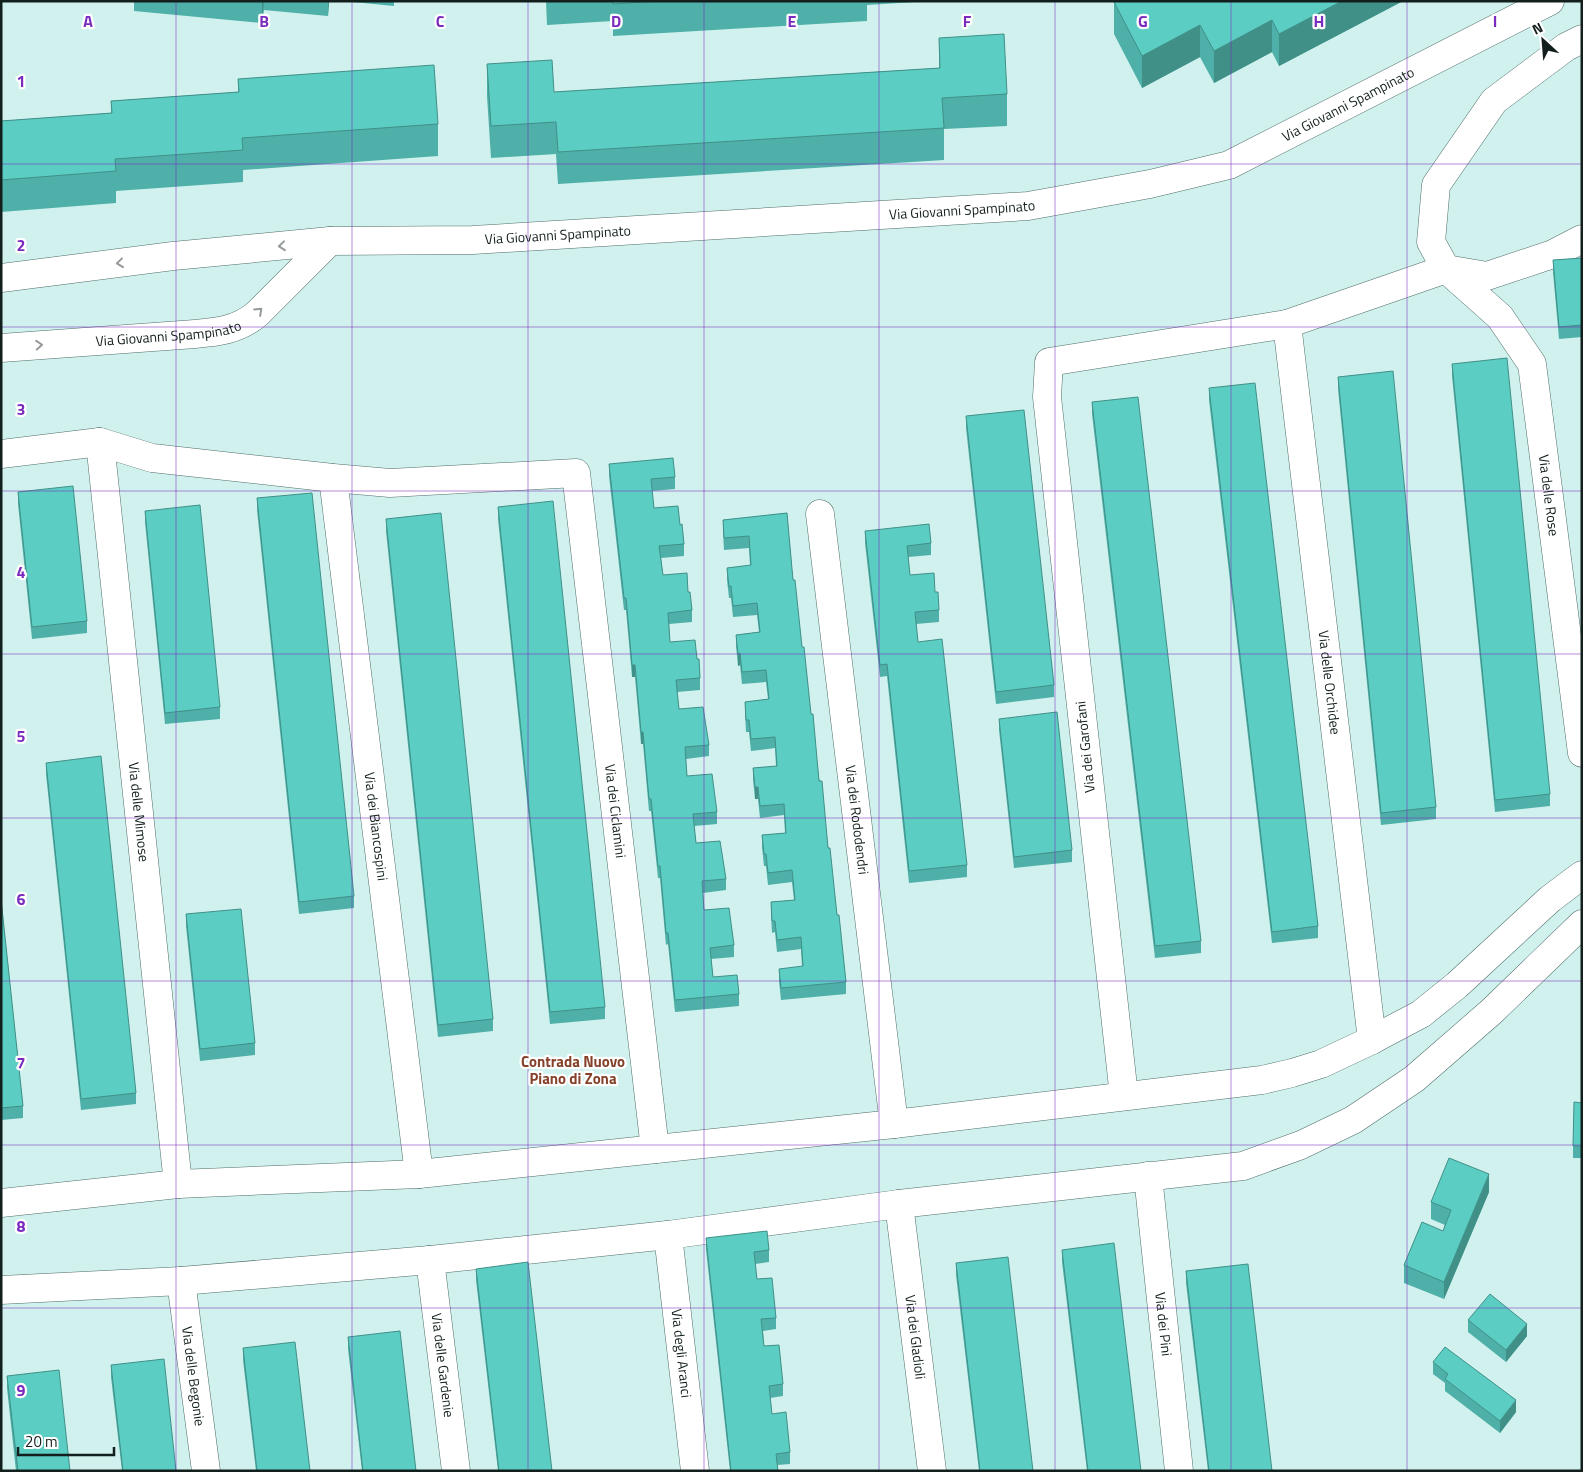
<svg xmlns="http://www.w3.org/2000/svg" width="1583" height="1472" font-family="'Titillium Web',sans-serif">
<rect width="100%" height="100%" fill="#d0f1ed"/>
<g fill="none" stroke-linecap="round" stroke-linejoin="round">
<g stroke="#506e6a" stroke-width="29">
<g id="minor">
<polyline points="1582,39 1566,47 1494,101 1436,185 1431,242 1446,269 1487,276 1553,254 1582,239"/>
<path id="s1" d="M1,278L173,256L330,241L473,240L1028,206L1150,184L1229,165L1550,1"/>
<path id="s2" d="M1287,324L1372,1040"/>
<path id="s3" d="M1,348L195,334C218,332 238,330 257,314L330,241"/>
<path id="s4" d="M100,442L178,1184"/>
<path id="s5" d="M1,454L100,442L152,458L333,478L390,483L576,473L655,1149"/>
<path id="s6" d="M333,478L419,1174"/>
<path id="s7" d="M820,514L894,1124"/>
<path id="s8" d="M1124,1096L1047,397L1049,362L1287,324L1446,269L1500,317L1532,364L1582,753"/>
<path id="s9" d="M1148,1176L1179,1471"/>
<polyline points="1,1203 178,1184 419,1174 894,1124 1262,1080 1292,1073 1321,1064 1372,1040 1421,1014 1457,985 1550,899 1582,875"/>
<path id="s10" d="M899,1204L932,1471"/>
<path id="s11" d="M668,1235L695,1471"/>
<path id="s12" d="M430,1260L456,1471"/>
<path id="s13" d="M181,1281L206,1471"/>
<polyline points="1,1290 181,1281 430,1260 668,1235 899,1204 1243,1166 1301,1145 1353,1120 1414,1079 1491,1012 1582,924"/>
</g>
</g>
<use href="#minor" stroke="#fff" stroke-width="28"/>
</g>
<g fill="#4eb0a8">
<polygon points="134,1 329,1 328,16 264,10 262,23 134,11"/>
<polygon points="343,1 394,1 394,6"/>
<polygon points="546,1 931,1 867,5 867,21 613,36 613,21 547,25"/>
<polygon points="1403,1 1279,66 1272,52 1214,83 1200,57 1142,88 1114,34 1114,2"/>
<polygon points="939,38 1007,94 1007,126 944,129 944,160 558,184 556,154 491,158 487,96 487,64 554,92 939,68"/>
<polygon points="238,79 438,124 438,156 243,170 243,182 116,191 116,203 1,212 1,121 111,113 111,101 238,92"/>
<polygon points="1582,258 1582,337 1559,339 1553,272 1553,260"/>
<polygon points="1452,364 1550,794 1550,806 1495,812 1452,376"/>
<polygon points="1338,377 1436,807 1436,819 1381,825 1338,389"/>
<polygon points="1209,388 1318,926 1318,938 1272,943 1209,400"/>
<polygon points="1092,402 1201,941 1201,953 1155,958 1092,414"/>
<polygon points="966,416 1054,685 1054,697 996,704 966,428"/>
<polygon points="609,464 675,477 675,489 652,491 654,508 680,525 684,544 684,556 661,558 663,575 688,592 692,610 692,622 669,624 670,642 697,659 700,678 700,690 677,692 679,709 709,745 709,756 686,759 687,776 717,812 717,824 694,826 696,843 726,879 726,890 703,893 704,910 734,945 734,957 711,959 713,977 739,994 739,1006 675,1012 668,944 666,945 660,878 658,878 651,811 649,811 643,744 641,744 635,677 632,677 626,610 624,610 609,476"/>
<polygon points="18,492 87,621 87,633 32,639 18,504"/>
<polygon points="257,498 354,896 354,908 299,914 257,510"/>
<polygon points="498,507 605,1007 605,1019 550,1024 498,519"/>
<polygon points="145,511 220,707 220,719 165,724 145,522"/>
<polygon points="787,513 793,580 846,982 846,994 781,1000 779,981 779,969 802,967 801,949 777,952 775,932 772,933 771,914 771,902 794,900 792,882 768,885 766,866 764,866 762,847 762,835 785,833 784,815 760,818 758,799 755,799 753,780 753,768 776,766 775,748 751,751 749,732 746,732 745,713 745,702 768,699 766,682 742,684 740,665 738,666 736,646 736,635 759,632 757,615 733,617 731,598 729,598 727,580 727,568 750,566 749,548 724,550 723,532 723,520"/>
<polygon points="386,519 493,1019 493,1031 438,1037 386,531"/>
<polygon points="865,531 931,543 931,555 908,557 910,575 935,592 939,610 939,622 916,624 918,642 967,865 967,877 909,883 887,676 880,677 865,543"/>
<polygon points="999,719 1072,850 1072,862 1014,868 999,730"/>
<polygon points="46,763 136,1093 136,1104 81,1110 46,774"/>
<polygon points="1,899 23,1106 23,1118 1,1120"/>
<polygon points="186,914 255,1043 255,1055 200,1061 186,926"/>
<polygon points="1582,1103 1582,1158 1573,1158 1573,1146"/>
<polygon points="1489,1192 1444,1299 1404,1283 1404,1265 1443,1231 1445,1225 1431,1219 1431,1202"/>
<polygon points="706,1238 769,1250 769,1262 755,1264 757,1279 776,1318 776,1329 763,1331 764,1346 783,1384 783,1396 770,1398 772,1414 790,1452 790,1464 777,1465 778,1471 730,1471 706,1249"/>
<polygon points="1062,1250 1141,1471 1087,1471 1062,1262"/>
<polygon points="956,1263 1033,1471 979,1471 956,1275"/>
<polygon points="476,1269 552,1471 498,1471 476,1280"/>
<polygon points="1186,1271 1272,1471 1208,1471 1186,1283"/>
<polygon points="1468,1320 1527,1336 1506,1362 1468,1332"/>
<polygon points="348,1337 416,1471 362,1471 348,1349"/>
<polygon points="243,1348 310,1471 256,1471 243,1360"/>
<polygon points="1433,1362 1516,1412 1500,1433 1445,1391 1445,1383 1433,1374"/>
<polygon points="111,1365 176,1471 122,1471 111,1377"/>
<polygon points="7,1376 70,1471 16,1471 7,1388"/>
</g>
<g fill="#409088">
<polygon points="262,1 264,1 262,23"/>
<polygon points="328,1 329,1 328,16"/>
<polygon points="1342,1 1403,1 1279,66 1279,34"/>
<polygon points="1272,20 1272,52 1214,83 1214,51"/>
<polygon points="1200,25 1200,57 1142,88 1142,56"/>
<polygon points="740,653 740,665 738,666 738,654"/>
<rect x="632" y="665" width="3" height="12"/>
<rect x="641" y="732" width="2" height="12"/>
<rect x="755" y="787" width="3" height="12"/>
<polygon points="1489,1174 1489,1192 1444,1299 1444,1282"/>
<polygon points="1527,1324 1527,1336 1506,1362 1506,1350"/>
<polygon points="1516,1400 1516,1412 1500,1433 1500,1421"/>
</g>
<g fill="#5bcdc3" stroke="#409088">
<polygon points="613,1 657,1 613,4"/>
<polygon points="1116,1 1342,1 1279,34 1272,20 1214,51 1200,25 1142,56 1114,2"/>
<polygon points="1004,34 1007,94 942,98 944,128 558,152 556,122 491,126 487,64 552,60 554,92 940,68 939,38"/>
<polygon points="434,65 438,124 242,138 243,150 115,159 116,171 1,180 1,121 112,113 111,101 239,92 238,79"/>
<polygon points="1582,258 1582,325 1559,327 1553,260"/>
<polygon points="1507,358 1550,794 1495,800 1452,364"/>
<polygon points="1393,371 1436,807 1381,813 1338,377"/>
<polygon points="1255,383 1318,926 1272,932 1209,388"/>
<polygon points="1138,397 1201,941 1155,946 1092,402"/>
<polygon points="1024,410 1054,685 996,692 966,416"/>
<polygon points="673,458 675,477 651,479 654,508 678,506 680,525 682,524 684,544 659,546 663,575 687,573 688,592 690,592 692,610 668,613 670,642 695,640 697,659 699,659 700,678 676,680 679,709 703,707 709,745 685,747 687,776 712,774 717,812 693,814 696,843 720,841 726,879 702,881 704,910 729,908 734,945 710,948 713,977 737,975 739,994 675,1000 668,933 666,933 660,866 658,866 651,799 649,799 643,732 641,732 635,665 632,665 626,598 624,598 609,464"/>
<polygon points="73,486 87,621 32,627 18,492"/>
<polygon points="312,493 354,896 299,902 257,498"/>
<polygon points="553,501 605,1007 550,1012 498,507"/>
<polygon points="200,505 220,707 165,713 145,511"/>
<polygon points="441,513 493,1019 438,1025 386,519"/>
<polygon points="787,513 793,580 795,580 802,647 804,647 811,714 813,714 819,781 822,781 828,848 830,848 837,915 839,915 846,982 781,988 779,969 803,966 801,937 777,940 775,921 772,921 771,902 795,900 792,870 768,873 766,854 764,854 762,835 786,833 784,804 760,806 758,787 755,787 753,768 777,766 775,737 751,739 749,720 746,720 745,702 769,699 766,670 742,672 740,653 738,654 736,635 760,632 757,603 733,606 731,586 729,587 727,568 751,565 749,536 724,538 723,520"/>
<polygon points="929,524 931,543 907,546 910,575 934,573 935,592 938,592 939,610 915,612 918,642 942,639 967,865 909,871 887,664 880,665 865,531"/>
<polygon points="1057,712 1072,850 1014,857 999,719"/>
<polygon points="101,756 136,1093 81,1099 46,763"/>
<polygon points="1,899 23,1106 1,1108"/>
<polygon points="241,909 255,1043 200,1049 186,914"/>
<polygon points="1574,1102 1582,1103 1582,1146 1573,1146"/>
<polygon points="1449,1158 1489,1174 1444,1282 1404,1265 1422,1222 1443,1231 1451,1210 1431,1202"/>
<polygon points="767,1231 769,1250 754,1252 757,1279 772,1278 776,1318 761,1319 764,1346 779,1345 783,1384 769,1386 772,1414 786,1412 790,1452 776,1454 778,1471 731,1471 706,1238"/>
<polygon points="1114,1243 1141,1471 1088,1471 1062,1250"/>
<polygon points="1008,1257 1033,1471 980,1471 956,1263"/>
<polygon points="528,1262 552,1471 499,1471 476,1269"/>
<polygon points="1248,1264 1272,1471 1209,1471 1186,1271"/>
<polygon points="1490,1294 1527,1324 1506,1350 1468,1320"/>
<polygon points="400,1331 416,1471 363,1471 348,1337"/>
<polygon points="295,1342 310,1471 257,1471 243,1348"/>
<polygon points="1445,1347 1516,1400 1500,1421 1445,1379 1448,1374 1433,1362"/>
<polygon points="164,1359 176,1471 123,1471 111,1365"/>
<polygon points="59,1370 70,1471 18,1471 7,1376"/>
</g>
<defs><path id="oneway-chevron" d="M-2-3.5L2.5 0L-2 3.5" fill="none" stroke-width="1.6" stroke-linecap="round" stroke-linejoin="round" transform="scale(1.25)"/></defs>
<g stroke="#949a99">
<use href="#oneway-chevron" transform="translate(282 246) rotate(174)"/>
<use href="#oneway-chevron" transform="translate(120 263) rotate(173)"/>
<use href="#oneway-chevron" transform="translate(259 311) rotate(-43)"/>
<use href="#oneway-chevron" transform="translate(39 345) rotate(-4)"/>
</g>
<path fill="none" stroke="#7b2cbf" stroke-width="1" stroke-opacity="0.55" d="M176,1V1471M352,1V1471M528,1V1471M704,1V1471M879,1V1471M1055,1V1471M1231,1V1471M1407,1V1471M1,164H1582M1,327H1582M1,491H1582M1,654H1582M1,818H1582M1,981H1582M1,1145H1582M1,1308H1582"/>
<g text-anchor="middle" stroke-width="4.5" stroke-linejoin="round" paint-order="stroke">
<g font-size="14" fill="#121f1d" stroke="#fff">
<text dy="5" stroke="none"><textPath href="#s1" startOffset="1369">Via Giovanni Spampinato</textPath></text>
<text dy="5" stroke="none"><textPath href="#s1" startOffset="964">Via Giovanni Spampinato</textPath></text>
<text dy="5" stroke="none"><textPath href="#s1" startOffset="559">Via Giovanni Spampinato</textPath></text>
<text dy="5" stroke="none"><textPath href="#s3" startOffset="168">Via Giovanni Spampinato</textPath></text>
<text dy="5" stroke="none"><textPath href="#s8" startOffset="1409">Via delle Rose</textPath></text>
<text dy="5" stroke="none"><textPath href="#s2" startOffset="361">Via delle Orchidee</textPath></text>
<text transform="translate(1085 747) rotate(-96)" y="5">Via dei Garofani</text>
<text dy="5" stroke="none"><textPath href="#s5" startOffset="920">Via dei Ciclamini</textPath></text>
<text dy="5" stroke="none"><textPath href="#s4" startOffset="372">Via delle Mimose</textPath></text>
<text dy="5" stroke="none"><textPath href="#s7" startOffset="308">Via dei Rododendri</textPath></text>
<text dy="5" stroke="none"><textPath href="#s6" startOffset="351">Via dei Biancospini</textPath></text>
<text dy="5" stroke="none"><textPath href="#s9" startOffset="149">Via dei Pini</textPath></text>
<text dy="5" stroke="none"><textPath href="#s10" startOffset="134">Via dei Gladioli</textPath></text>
<text dy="5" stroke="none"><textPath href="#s11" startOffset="119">Via degli Aranci</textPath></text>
<text dy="5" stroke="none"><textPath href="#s12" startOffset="106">Via delle Gardenie</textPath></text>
<text dy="5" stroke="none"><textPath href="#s13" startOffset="96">Via delle Begonie</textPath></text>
</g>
<g font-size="15" font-weight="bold" fill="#85412a" stroke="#fff">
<text x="573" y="1067">Contrada Nuovo<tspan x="573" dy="17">Piano di Zona</tspan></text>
</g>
</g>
<g font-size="16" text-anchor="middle" font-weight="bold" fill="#7b2cbf" stroke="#fff" stroke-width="4.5" stroke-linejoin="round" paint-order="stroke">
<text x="88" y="27">A</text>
<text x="264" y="27">B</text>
<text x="440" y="27">C</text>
<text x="616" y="27">D</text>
<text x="792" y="27">E</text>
<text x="967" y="27">F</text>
<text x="1143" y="27">G</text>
<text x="1319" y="27">H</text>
<text x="1495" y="27">I</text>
<text x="21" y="87">1</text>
<text x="21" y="251">2</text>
<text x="21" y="415">3</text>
<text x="21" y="578">4</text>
<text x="21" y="742">5</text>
<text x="21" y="905">6</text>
<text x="21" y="1069">7</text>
<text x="21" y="1232">8</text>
<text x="21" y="1396">9</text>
</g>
<rect width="1583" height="1472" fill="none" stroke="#121f1d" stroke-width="5"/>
<g transform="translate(1543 40) rotate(334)" stroke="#ffffff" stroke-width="4" paint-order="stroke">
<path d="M0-4L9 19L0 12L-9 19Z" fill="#121f1d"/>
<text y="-8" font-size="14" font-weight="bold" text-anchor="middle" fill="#121f1d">N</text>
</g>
<path d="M18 1447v8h96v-8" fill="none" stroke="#121f1d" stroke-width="2.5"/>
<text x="25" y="1447" font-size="15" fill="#121f1d" stroke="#ffffff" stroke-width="4" paint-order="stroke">20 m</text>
</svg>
